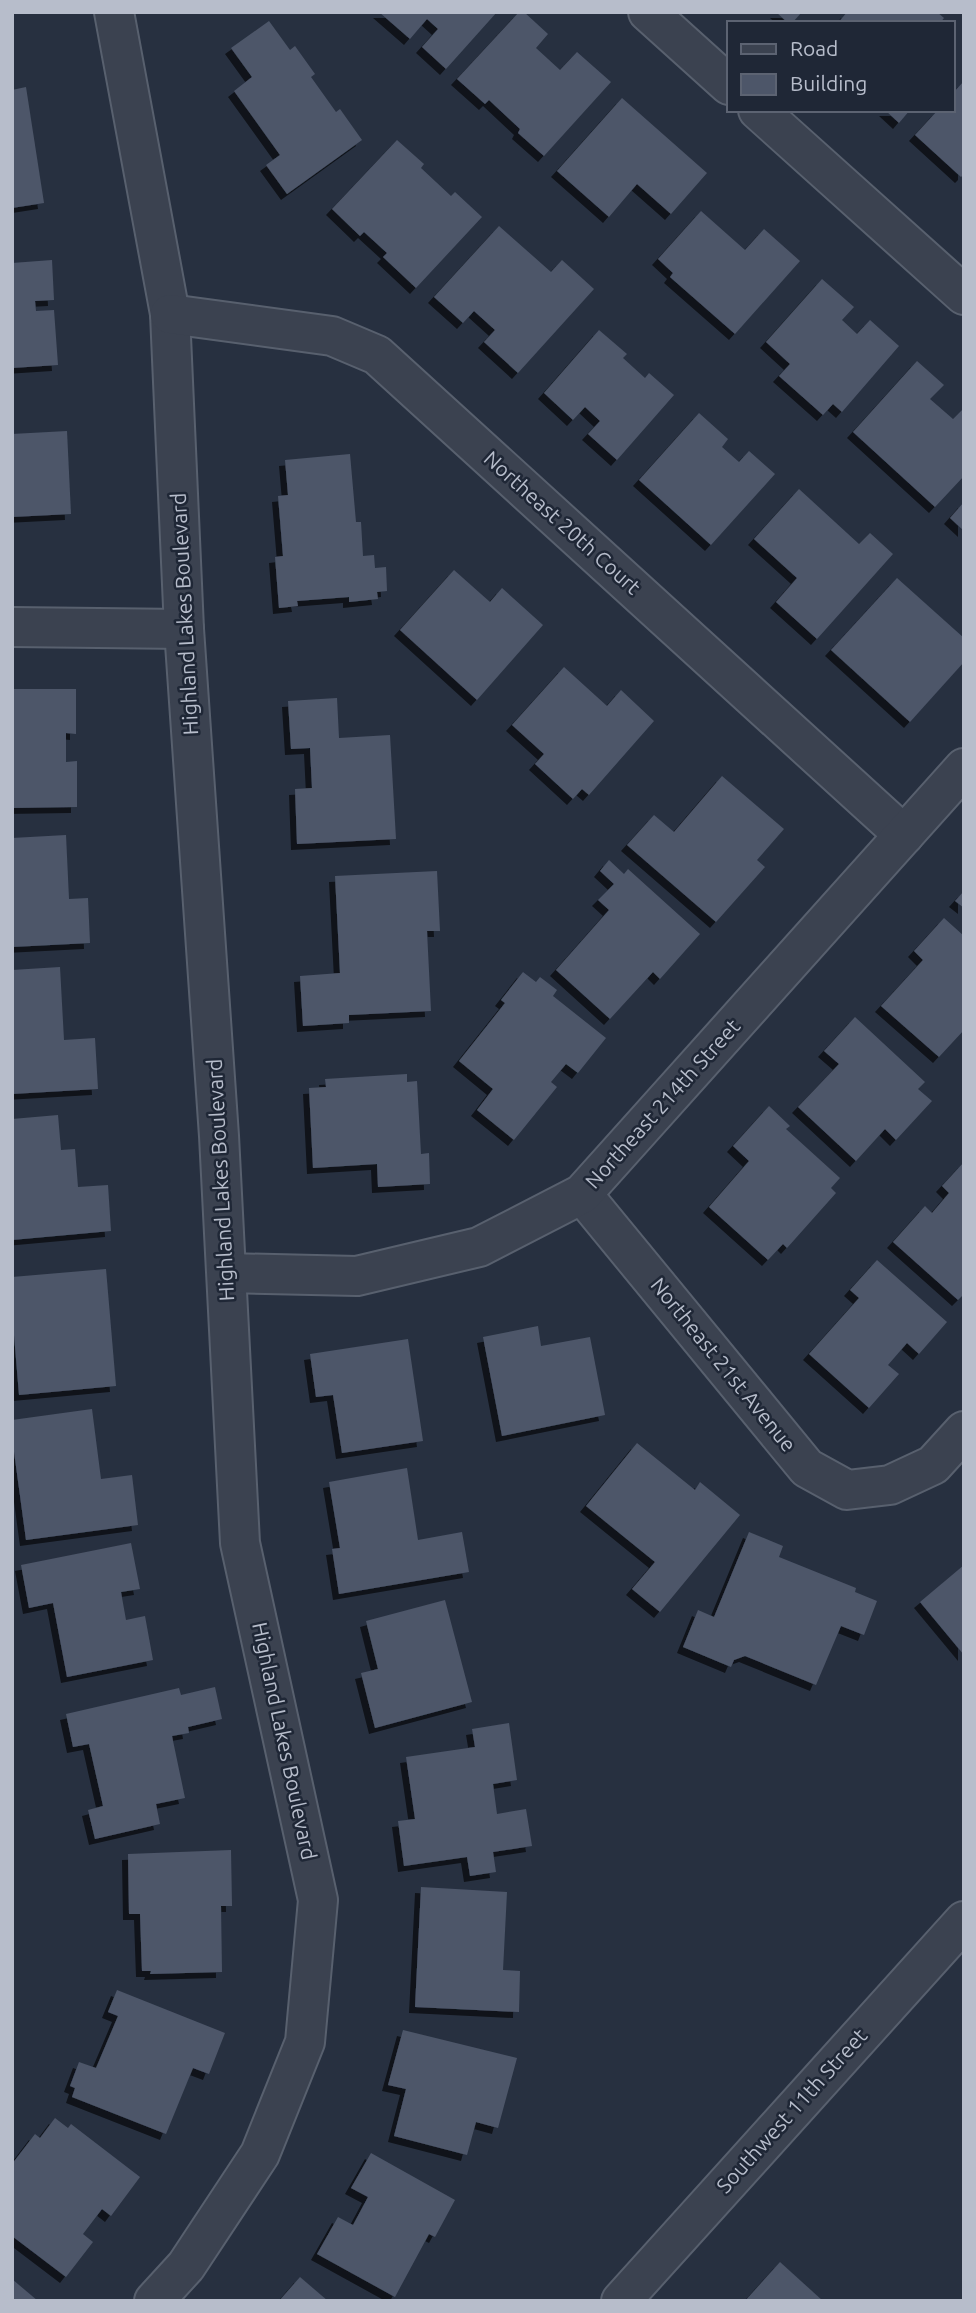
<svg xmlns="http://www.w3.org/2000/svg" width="976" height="2313" font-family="Ubuntu,sans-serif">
<defs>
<filter id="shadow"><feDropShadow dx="-6" dy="6" stdDeviation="0" flood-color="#0009"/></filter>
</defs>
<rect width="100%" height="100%" fill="#273040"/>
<g fill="#4d5669" filter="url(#shadow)">
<polygon points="379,12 497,12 446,69 422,47 438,29 427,19 410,39"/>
<polygon points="519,12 524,12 548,34 536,48 560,70 577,52 611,82 544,156 518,133 520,129 489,100 485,104 457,79"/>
<polygon points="776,12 802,12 792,23 788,23"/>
<polygon points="847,12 937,12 944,18 940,23 838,23"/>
<polygon points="269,21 290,50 295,46 315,74 311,77 336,112 340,109 362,140 287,194 266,165 280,155 234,91 252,77 231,48"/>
<polygon points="964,81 964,174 961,177 915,135 938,110 953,110 953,93"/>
<polygon points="26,87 44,203 12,208 12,90"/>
<polygon points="622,98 707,173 671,214 637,184 609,217 557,171"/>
<polygon points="885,110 910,110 899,123"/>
<polygon points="397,140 424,164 421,168 451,196 455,192 482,217 416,288 383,257 387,253 364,232 360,236 332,209"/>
<polygon points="701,211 745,250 764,229 800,261 735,334 670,277 673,273 658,259"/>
<polygon points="499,226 551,272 562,260 594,289 518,373 484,342 495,330 474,311 463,323 434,297"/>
<polygon points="52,260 54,300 35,301 36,311 54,310 58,365 12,368 12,263"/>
<polygon points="822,279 854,307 842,320 857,334 870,320 899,346 842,412 833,404 823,415 779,376 790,364 766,342"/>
<polygon points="599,330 627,354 623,358 645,378 649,373 674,395 617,460 588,434 600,421 585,407 573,420 544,393"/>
<polygon points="917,361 944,385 930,399 953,419 964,408 964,476 935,507 853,432"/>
<polygon points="699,413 728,439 722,447 739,462 749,451 775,474 711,545 639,480"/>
<polygon points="67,431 71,514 12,517 12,434"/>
<polygon points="350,454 356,522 361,522 363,556 374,555 375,568 386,567 387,591 377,592 378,599 349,602 349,597 297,601 298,606 279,608 275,557 283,556 278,496 288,495 285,460"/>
<polygon points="799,489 859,544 870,533 893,554 817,639 776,602 797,578 754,539"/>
<polygon points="964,502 964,531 950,518"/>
<polygon points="454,570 490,602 502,588 543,625 477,700 400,630"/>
<polygon points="897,578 964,638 964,662 910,722 831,650"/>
<polygon points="564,667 607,706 621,690 654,721 589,795 582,789 573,799 535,764 544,754 512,725"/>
<polygon points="12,689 76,689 76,734 66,733 66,762 77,761 77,807 12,808"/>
<polygon points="337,698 339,738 390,735 396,839 297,844 295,789 312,788 310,748 291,749 288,701"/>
<polygon points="722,776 784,829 757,860 765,867 716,922 627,845 654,815 674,832"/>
<polygon points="66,835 69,899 88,898 90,943 12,947 12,838"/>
<polygon points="609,860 624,874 628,869 700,934 660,979 653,972 610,1019 556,970 609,910 598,900 614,884 600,871"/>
<polygon points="437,871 440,931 427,931 431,1011 349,1015 349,1023 303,1026 300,976 340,973 335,876"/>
<polygon points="964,891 964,908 955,901"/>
<polygon points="944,918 964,936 964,1030 939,1057 881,1006 923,960 914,951"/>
<polygon points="60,967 64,1040 95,1038 98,1089 12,1094 12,970"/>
<polygon points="523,972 536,982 540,977 557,990 553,996 606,1038 578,1073 566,1064 551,1082 557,1087 514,1140 477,1110 493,1089 459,1061 505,1003 501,1000"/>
<polygon points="855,1017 925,1082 918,1089 932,1101 896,1140 885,1129 856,1161 798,1107 839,1064 824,1051"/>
<polygon points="407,1074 407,1082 417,1081 421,1154 429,1153 430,1184 378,1187 377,1164 313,1168 309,1088 326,1087 325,1079"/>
<polygon points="769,1106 790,1126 786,1129 840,1178 831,1188 836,1193 787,1248 783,1244 768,1260 709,1207 749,1161 733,1146"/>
<polygon points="58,1115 61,1150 75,1149 78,1187 108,1185 111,1231 12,1240 12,1119"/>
<polygon points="964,1162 964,1294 958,1300 893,1242 925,1206 932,1213 949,1193 942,1186"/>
<polygon points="877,1260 947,1322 919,1354 907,1343 888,1365 899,1374 869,1408 809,1354 859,1298 850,1290"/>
<polygon points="106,1269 116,1386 19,1395 12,1311 12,1277"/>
<polygon points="538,1326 541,1346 590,1337 605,1415 502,1436 483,1337"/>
<polygon points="408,1339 423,1441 342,1453 333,1395 316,1397 310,1354"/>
<polygon points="92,1409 101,1479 132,1475 138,1525 26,1540 12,1437 12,1420"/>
<polygon points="637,1443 695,1490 700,1482 740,1515 660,1612 632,1589 655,1562 586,1506"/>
<polygon points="407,1468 418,1540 462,1532 469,1572 339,1594 332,1549 340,1548 329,1482"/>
<polygon points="749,1532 783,1546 779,1557 856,1588 855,1592 877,1601 864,1635 841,1626 816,1685 745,1656 734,1660 731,1667 683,1647 698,1610 714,1617"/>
<polygon points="131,1543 140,1589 121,1592 126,1620 145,1616 153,1660 67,1677 53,1603 29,1608 21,1565"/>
<polygon points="964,1565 964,1655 920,1602"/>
<polygon points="445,1600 472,1702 375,1728 361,1673 378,1669 366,1621"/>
<polygon points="215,1687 222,1719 188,1727 189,1733 172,1736 185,1798 156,1804 160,1824 95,1839 88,1810 103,1806 89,1744 73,1747 66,1714 179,1688 181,1695"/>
<polygon points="509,1723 517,1780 493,1784 497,1814 526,1809 532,1846 493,1852 496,1872 470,1876 467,1857 404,1866 398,1821 415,1819 406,1757 475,1747 472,1729"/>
<polygon points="231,1850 232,1906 221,1906 222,1972 150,1974 151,1971 142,1971 140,1914 129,1914 128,1854"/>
<polygon points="421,1887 507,1892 503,1970 520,1971 519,2012 415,2007"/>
<polygon points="117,1990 225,2033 209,2074 193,2068 166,2134 72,2097 75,2088 70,2086 79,2062 96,2068 118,2016 108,2012"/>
<polygon points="403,2030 517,2058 498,2128 476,2122 467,2155 394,2136 406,2089 388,2085"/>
<polygon points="55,2118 68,2128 71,2124 140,2177 111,2216 102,2209 83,2234 93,2242 66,2277 12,2236 12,2164 35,2134 40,2138"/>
<polygon points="371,2153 455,2200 435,2237 429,2234 395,2297 317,2254 338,2217 353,2225 368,2197 351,2188"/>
<polygon points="780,2262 823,2301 745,2301"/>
<polygon points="300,2277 328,2301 279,2301"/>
<polygon points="12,2279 38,2301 12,2301"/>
</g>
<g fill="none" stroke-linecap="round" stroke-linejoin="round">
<g stroke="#58606e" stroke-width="42">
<g id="minor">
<polyline points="114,12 170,314 184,629 219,1136 240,1543 318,1900 305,2042 260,2154 186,2266 154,2301"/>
<polyline points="648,12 729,85"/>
<polyline points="758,110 964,295"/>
<polyline points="170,314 332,336 377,355 904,835"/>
<polyline points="12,627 184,629"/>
<polyline points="582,1194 807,1468 847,1490 890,1485 933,1465 964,1431"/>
<polyline points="227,1273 357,1276 479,1247 582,1194 964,768"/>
<polyline points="621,2301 964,1921"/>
</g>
</g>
<use href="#minor" stroke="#3b4250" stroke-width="38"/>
</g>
<g text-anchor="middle" stroke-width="5" stroke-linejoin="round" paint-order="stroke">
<g font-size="21" fill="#b7bdcb" stroke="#1f2736">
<text transform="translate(562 523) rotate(42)" y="7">Northeast 20th Court</text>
<text transform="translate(185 614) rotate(-93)" y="7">Highland Lakes Boulevard</text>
<text transform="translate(663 1104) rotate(-48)" y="7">Northeast 214th Street</text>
<text transform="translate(221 1180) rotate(-93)" y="7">Highland Lakes Boulevard</text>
<text transform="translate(723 1365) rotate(51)" y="7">Northeast 21st Avenue</text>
<text transform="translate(284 1741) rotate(78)" y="7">Highland Lakes Boulevard</text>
<text transform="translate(792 2111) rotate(-48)" y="7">Southwest 11th Street</text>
</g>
</g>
<rect width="976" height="2313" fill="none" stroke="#b7bdcb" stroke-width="28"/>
<rect x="727" y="21" width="228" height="91" fill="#1f2736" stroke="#5c6372" stroke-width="2"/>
<rect x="741" y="44" width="35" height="10" fill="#3b4250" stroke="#5c6372" stroke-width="2"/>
<text x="790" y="56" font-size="21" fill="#b7bdcb">Road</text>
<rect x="741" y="74" width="35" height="21" fill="#4d5669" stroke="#5c6372" stroke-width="2"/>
<text x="790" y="91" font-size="21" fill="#b7bdcb">Building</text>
</svg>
